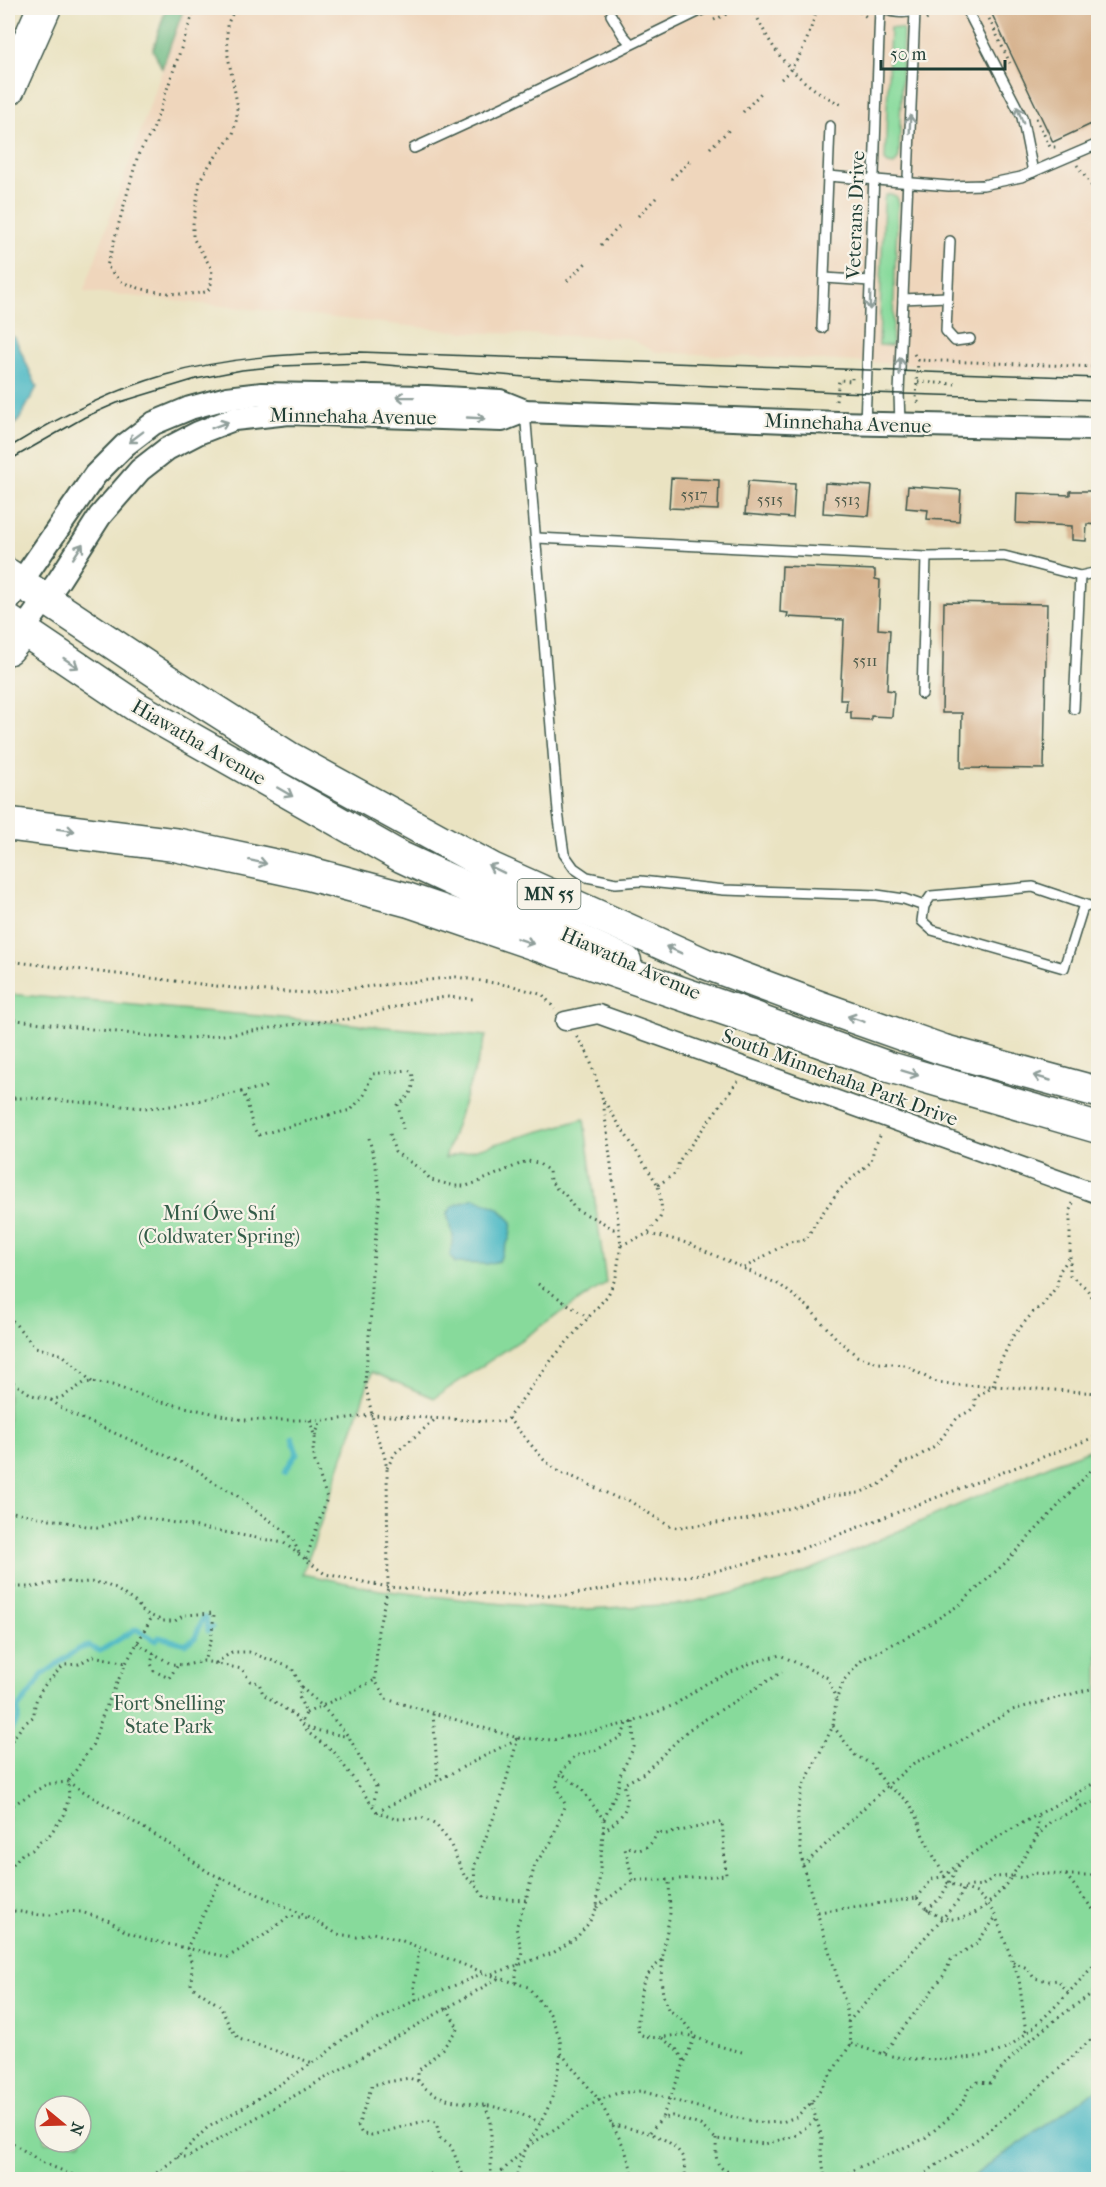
<svg xmlns="http://www.w3.org/2000/svg" width="1106" height="2187" font-family="'IM FELL French Canon',serif">
<rect width="100%" height="100%" fill="#f7f3e8"/>
<filter id="ink" filterUnits="userSpaceOnUse"><feTurbulence type="fractalNoise" baseFrequency=".0167" numOctaves="2"/><feDisplacementMap in="SourceGraphic" scale="12" xChannelSelector="R" yChannelSelector="G"/><feConvolveMatrix kernelMatrix="1 2 1 2 8 2 1 2 1" color-interpolation-filters="sRGB"/></filter>
<filter id="wash" filterUnits="userSpaceOnUse"><feTurbulence type="fractalNoise" baseFrequency=".008" numOctaves="4" result="noise"/><feDisplacementMap in="SourceGraphic" scale="24" xChannelSelector="R" yChannelSelector="G"/><feGaussianBlur stdDeviation="1.35" result="paint"/><feColorMatrix in="noise" values="0 0 0 0 0 0 0 0 0 0 0 0 0 0 0 0 0 1.4 0 .05"/><feComposite in="paint" operator="in"/></filter>
<g filter="url(#wash)">
<rect width="100%" height="100%" fill="#eae3c2"/>
<polygon fill="#efd6bc" points="184,8 1098,8 1098,374 656,352 628,338 464,332 84,291"/>
<g fill="#87da9b" stroke="#538c68" stroke-width="1.5" fill-rule="evenodd">
<polygon points="890,28 903,29 899,158 894,165 888,164 885,160"/>
<polygon points="891,194 896,196 898,200 892,346 879,345 884,199 886,195"/>
<path d="M8,994L486,1036L445,1158L584,1119L606,1283L434,1398L372,1372L303,1574L380,1590L493,1603L569,1610L683,1604L782,1582L1059,1461L1098,1447V2089L969,2179H8ZM45,2106H81V2142H45Z"/>
</g>
<polygon fill="#6dba83" stroke="#467c5c" stroke-width="1.5" points="166,8 184,8 162,68 153,50"/>
<g fill="#4ab8c4" stroke="#347a7c" stroke-width="1.5">
<polygon points="8,333 15,338 37,387 19,420 8,431"/>
<polygon points="474,1198 498,1208 512,1222 510,1237 499,1261 487,1264 455,1263 450,1255 453,1236 447,1214 453,1206"/>
<polygon points="1098,2089 1098,2179 969,2179"/>
</g>
<g fill="none" stroke-linecap="round" stroke-linejoin="round">
<g stroke="#4ab8c4" stroke-width="5">
<polyline points="284,1472 297,1453 292,1438"/>
<polyline points="8,1734 18,1720 18,1708 35,1687 42,1675 78,1649 89,1646 100,1651 136,1629 156,1641 159,1637 186,1644 195,1638 203,1617 206,1618 208,1631 212,1627"/>
</g>
</g>
<g id="blocks">
<g fill="#d5b08b">
<polygon points="989,8 1098,8 1098,121 1053,142"/>
<polygon points="671,478 719,480 718,510 669,508"/>
<polygon points="748,481 795,484 793,518 745,514"/>
<polygon points="825,483 872,486 869,516 823,513"/>
<polygon points="908,486 961,490 959,521 927,519 928,510 906,508"/>
<polygon points="1070,491 1094,491 1093,495 1098,495 1098,525 1087,524 1086,541 1072,540 1072,526 1016,523 1017,493 1070,495"/>
<polygon points="782,566 875,570 875,579 880,580 878,629 890,630 887,690 894,691 892,717 871,716 871,720 851,719 851,712 846,712 847,700 840,700 844,620 787,617 788,613 780,612"/>
<polygon points="944,602 1047,604 1044,769 961,768 962,713 942,713"/>
</g>
</g>
</g>
<g filter="url(#ink)">
<use href="#blocks" fill-opacity="0" stroke="#3d5649" stroke-width="1.5"/>
<g fill="none" stroke-linecap="round" stroke-linejoin="round">
<g stroke="#3d5649" stroke-width="12">
<g id="service">
<path d="M879,8C891,12 908,16 919,8"/>
<polyline points="966,8 1022,117 1033,172"/>
<polyline points="611,15 623,35 631,44"/>
<polyline points="414,148 503,107 706,8"/>
<polyline points="828,176 949,186 983,185 1021,177 1098,144"/>
<polyline points="950,241 946,331 955,341 970,339"/>
<polyline points="825,278 870,281"/>
<polyline points="903,299 947,297"/>
<polyline points="822,328 830,126"/>
<polyline points="525,411 558,812 564,854 574,868 587,877 616,883 641,881 724,890 877,895 904,899 924,906"/>
<polyline points="865,424 880,8"/>
<polyline points="900,425 899,393 915,11"/>
<polyline points="537,538 926,557 1004,556 1080,576 1098,572"/>
<polyline points="922,694 926,557"/>
<polyline points="1074,709 1080,576"/>
<polyline points="1084,904 1064,968 932,930 922,921 924,906 931,896 1033,887 1098,909"/>
</g>
</g>
<g stroke="#3d5649" stroke-width="21">
<polyline id="minor" points="565,1021 598,1014 1098,1194"/>
</g>
<g stroke="#3d5649" stroke-width="26">
<g id="tertiary">
<polyline points="8,601 95,475 125,445 154,423 190,408 227,398 262,394 427,397 500,401 525,411 837,423 1098,429"/>
<polyline points="23,630 59,580 100,516 140,470 167,449 198,433 234,419 289,413 502,420 525,411"/>
</g>
</g>
<g stroke="#3d5649" stroke-width="33">
<g id="trunk">
<polyline points="8,574 166,679 289,757 492,868 706,964 819,1006 944,1050 1098,1092"/>
<polyline points="8,620 137,707 401,857 626,961"/>
<polyline points="733,1009 756,1019 889,1067 1098,1128"/>
</g>
</g>
<g stroke="#3d5649" stroke-width="36">
<g id="motorway">
<polyline points="8,89 44,8"/>
<polyline points="8,648 23,630"/>
<polyline points="8,824 177,845 303,872 408,900 756,1019"/>
</g>
</g>
<g stroke="#3d5649" stroke-width="3" stroke-dasharray="1.5 4.5" stroke-linecap="butt">
<path d="M195,8L153,130L138,155L107,266C111,271 117,279 123,282C141,292 189,298 208,291L211,284L212,269L193,238V224L200,180L210,164L233,134L237,117V103L228,56L227,25L235,8"/>
<path d="M753,8C773,54 796,83 842,105"/>
<polyline points="855,8 868,18"/>
<polyline points="984,8 1010,63"/>
<polyline points="714,20 739,8"/>
<polyline points="926,20 942,8"/>
<path d="M781,79C801,62 810,33 817,8"/>
<polyline points="743,112 761,93"/>
<polyline points="1036,118 1050,147 1056,147"/>
<polyline points="710,148 729,130"/>
<polyline points="1077,165 1098,195"/>
<polyline points="671,179 691,160"/>
<polyline points="638,216 658,196"/>
<polyline points="601,245 619,227"/>
<polyline points="567,281 587,262"/>
<polyline points="914,354 918,360 1098,367"/>
<polyline points="918,360 916,399 921,406"/>
<polyline points="918,382 955,384"/>
<polyline points="836,401 839,380 852,381 852,378"/>
<polyline points="8,961 250,990 309,993 456,977 513,986 543,995 555,1009"/>
<polyline points="8,1019 159,1037 190,1038 235,1034 289,1025 349,1019 418,1001 447,997 474,999"/>
<polyline points="241,1092 269,1086"/>
<path d="M8,1098H32L145,1108L171,1106L241,1092C252,1103 247,1124 259,1135L329,1115L330,1120"/>
<polyline points="604,1101 658,1185 662,1210 660,1218 647,1234"/>
<path d="M329,1115L351,1110L364,1095L372,1074L408,1070L412,1072C416,1088 411,1095 398,1105L403,1129"/>
<polyline points="390,1134 395,1152 422,1170 431,1180 455,1186 466,1186 478,1182 527,1161 538,1163 549,1171 550,1180 557,1189 564,1193 575,1209 602,1222 613,1229 619,1228"/>
<polyline points="369,1138 376,1167 380,1195 371,1283 371,1312 365,1382 376,1434 384,1454 387,1469 388,1587 378,1631 375,1680 386,1699 518,1738 553,1740 633,1722 674,1705 707,1683 751,1663 780,1655 828,1678 836,1699"/>
<polyline points="658,1185 676,1173 679,1161 738,1081"/>
<polyline points="1073,1203 1070,1210 1070,1275 1086,1288 1098,1305"/>
<polyline points="621,1245 647,1234 669,1238 690,1244 780,1285 807,1306 838,1340 857,1356 878,1363 905,1365 933,1381 955,1385 993,1386 1098,1393"/>
<polyline points="744,1268 789,1242 806,1240 814,1225 839,1190 871,1162 874,1148 881,1134"/>
<polyline points="538,1284 588,1318"/>
<polyline points="8,1303 12,1320 35,1347 63,1355 92,1382"/>
<polyline points="8,1379 32,1395 51,1400 62,1397 84,1383 92,1382 112,1385 158,1401 243,1420 333,1420 372,1415 505,1422 553,1358 608,1295 616,1277 621,1245 603,1100 588,1054 576,1036"/>
<polyline points="51,1400 67,1412 196,1469 213,1482 235,1494 253,1509 281,1528 293,1540 300,1555"/>
<polyline points="508,1418 544,1460 560,1473 571,1476 617,1498 628,1500 669,1526 679,1527 745,1520 794,1507 824,1497 859,1493 880,1484 893,1474 902,1463 913,1460 936,1445 958,1417 970,1411 975,1405 975,1398 993,1386 999,1365 1013,1336 1035,1310 1042,1306 1057,1286 1059,1272 1069,1258"/>
<polyline points="315,1436 321,1420"/>
<polyline points="387,1468 395,1453 437,1418"/>
<polyline points="8,1511 97,1528 137,1516 284,1543 325,1574 388,1587 504,1595 569,1595 712,1572 801,1549 1098,1436"/>
<polyline points="306,1559 327,1498 315,1462 313,1449 315,1438 310,1420"/>
<polyline points="8,1587 35,1587 62,1581 78,1583 88,1582 102,1583 116,1589 135,1602 145,1613 163,1621 175,1621 184,1615 213,1613 214,1615 211,1640 204,1661"/>
<polyline points="137,1643 171,1664 186,1665 204,1661 242,1669 250,1681 259,1683 263,1694 294,1715 310,1734 335,1753 377,1812 395,1819 423,1818 436,1825 449,1841 464,1875 475,1885"/>
<polyline points="154,1653 151,1663 154,1671 169,1678 178,1665"/>
<polyline points="216,1663 232,1652 249,1652 292,1668 301,1687 299,1697 306,1713 301,1724 315,1730 349,1737"/>
<polyline points="301,1687 322,1706 375,1680"/>
<polyline points="306,1713 322,1706 349,1737 376,1787 374,1804"/>
<polyline points="433,1714 438,1780"/>
<polyline points="833,1726 855,1755 871,1764 887,1786 901,1795 910,1804 918,1819 923,1836 948,1883 977,1893 988,1904 996,1917 1019,1979 1026,2033"/>
<polyline points="518,1738 501,1799 474,1867 475,1885 485,1898 526,1900"/>
<path d="M8,1745L24,1724L34,1716C34,1691 48,1682 64,1665L79,1664L93,1656L126,1663"/>
<polyline points="1075,1794 1081,1807"/>
<polyline points="8,1808 47,1784 68,1782 165,1841 208,1872 311,1918 337,1934 357,1937 373,1933 400,1940 490,1975 528,1987 550,2014 560,2038 561,2053 599,2100 624,2147 635,2180"/>
<polyline points="377,1812 517,1739"/>
<polyline points="604,1819 618,1788 620,1775 634,1747 633,1722"/>
<path d="M603,1832C623,1816 631,1810 624,1784L644,1773L688,1730L782,1672"/>
<polyline points="1036,1836 1039,1814"/>
<polyline points="803,1866 887,1786 914,1763 950,1747 1012,1710 1098,1687"/>
<polyline points="8,1875 13,1864 23,1853 32,1850 40,1841 48,1837 64,1815 69,1796 68,1782 93,1744 103,1714 126,1663 152,1617"/>
<polyline points="1066,1875 1098,1875"/>
<polyline points="221,1878 187,1948 192,1964 191,1986 220,2006 230,2027 239,2039 313,2063"/>
<path d="M633,1880L625,1849L631,1847L639,1850C649,1847 654,1842 657,1831L666,1834L722,1822L726,1875L669,1880"/>
<path d="M917,1898C950,1941 989,1910 1012,1876L1023,1878L1033,1873L1066,1875L1098,1916"/>
<polyline points="917,1898 932,1879 945,1876 958,1864"/>
<polyline points="597,1907 633,1880 669,1880 670,1913 663,1953 661,1979 663,1995 668,2009 683,2021 695,2036 662,2118 672,2116 700,2125 716,2139 765,2144 795,2136 816,2119"/>
<polyline points="8,1910 40,1915 52,1915 65,1911 81,1912 110,1921 126,1932 149,1940 228,1957 263,1936 289,1916 306,1918"/>
<polyline points="927,1910 941,1897 962,1860 1003,1834 1098,1781"/>
<polyline points="818,1912 917,1898"/>
<path d="M662,1960C642,1977 641,1986 639,2010C638,2020 637,2024 639,2034C662,2043 669,2032 691,2036C696,2037 700,2039 705,2041C717,2046 730,2049 742,2052"/>
<polyline points="1013,1962 1027,1968 1034,1978 1049,1981 1058,1980 1068,1992"/>
<polyline points="492,1974 553,1953 577,1937 589,1923 597,1907 604,1820 580,1787 561,1773 575,1756 596,1750 621,1737 627,1724"/>
<polyline points="516,1983 516,1973 522,1952 516,1928 526,1900 535,1864 551,1842 565,1804 556,1785 561,1773"/>
<polyline points="416,2000 414,1987 419,1948"/>
<path d="M447,2008L458,2028L443,2048L418,2071V2081C440,2106 470,2101 500,2108C514,2111 527,2117 540,2122"/>
<polyline points="848,2022 958,1901 964,1887 983,1885 994,1877 1012,1876 1036,1838 1051,1821 1098,1800"/>
<polyline points="662,2038 677,2050 685,2062"/>
<path d="M851,2044C868,2049 886,2056 904,2058C926,2061 986,2060 1004,2049C1035,2032 1073,1987 1098,1961"/>
<polyline points="884,2053 944,1975 951,1960 977,1943 996,1917"/>
<polyline points="418,2081 409,2078 372,2085 358,2126 362,2134 372,2135 428,2120 436,2122 440,2138 451,2146 465,2180"/>
<polyline points="811,2103 822,2137 821,2151 825,2180"/>
<polyline points="485,2105 491,2122 491,2180"/>
<path d="M612,2125C635,2129 669,2134 682,2156C686,2163 683,2172 687,2180"/>
<polyline points="650,2132 662,2118"/>
<path d="M716,2139C717,2152 712,2166 729,2172V2180"/>
<polyline points="8,2140 43,2163 86,2180"/>
<polyline points="178,2157 188,2157 499,1978"/>
<polyline points="147,2180 178,2157 207,2128 254,2101 323,2056 348,2035 416,2000 461,1983 483,1973"/>
<polyline points="420,2180 428,2173 435,2175 441,2180"/>
<polyline points="493,2180 527,2147 599,2100 618,2093 641,2091 733,2117 764,2123 782,2122 796,2117 811,2103 851,2044 846,2005 803,1867 798,1826 798,1810 802,1789 833,1726 836,1700 844,1680 863,1659 917,1632 959,1605 1004,1564 1098,1463"/>
<path d="M516,2180C519,2152 540,2128 550,2103C556,2088 558,2069 561,2053"/>
<path d="M839,2180L857,2168L924,2139L952,2115L964,2101L969,2087L978,2082L990,2083C1021,2042 1058,2018 1098,1989"/>
<path d="M917,2180C938,2161 963,2151 985,2133C1025,2103 1061,2066 1098,2033"/>
</g>
<use href="#service" stroke="#fff" stroke-width="9"/>
<use href="#minor" stroke="#fff" stroke-width="18"/>
<use href="#tertiary" stroke="#fff" stroke-width="22"/>
<use href="#trunk" stroke="#fff" stroke-width="30"/>
<use href="#motorway" stroke="#fff" stroke-width="33"/>
<g stroke="#1f3d34" stroke-width="1.5">
<path d="M8,448C57,418 109,391 165,375C228,357 295,353 360,352L1098,378"/>
<polyline points="8,461 85,417 117,403 196,379 242,370 281,366 364,363 525,377 838,392 1098,400"/>
</g>
</g>
<defs><path id="oneway-shaft" d="M-6 0H5M1.5-3L5.5 0L1.5 3" fill="none" stroke-width="1.6" stroke-linecap="round" stroke-linejoin="round" transform="scale(1.5)"/></defs>
<g stroke="#8f9e9a">
<use href="#oneway-shaft" transform="translate(1020 115) rotate(-111)"/>
<use href="#oneway-shaft" transform="translate(910 124) rotate(-88)"/>
<use href="#oneway-shaft" transform="translate(870 301) rotate(92)"/>
<use href="#oneway-shaft" transform="translate(900 366) rotate(-87)"/>
<use href="#oneway-shaft" transform="translate(405 397) rotate(-179)"/>
<use href="#oneway-shaft" transform="translate(476 418) rotate(3)"/>
<use href="#oneway-shaft" transform="translate(220 425) rotate(-21)"/>
<use href="#oneway-shaft" transform="translate(136 437) rotate(143)"/>
<use href="#oneway-shaft" transform="translate(78 551) rotate(-57)"/>
<use href="#oneway-shaft" transform="translate(71 663) rotate(34)"/>
<use href="#oneway-shaft" transform="translate(285 792) rotate(30)"/>
<use href="#oneway-shaft" transform="translate(66 830) rotate(7)"/>
<use href="#oneway-shaft" transform="translate(258 862) rotate(12)"/>
<use href="#oneway-shaft" transform="translate(496 869) rotate(-154)"/>
<use href="#oneway-shaft" transform="translate(525 941) rotate(19)"/>
<use href="#oneway-shaft" transform="translate(674 950) rotate(-156)"/>
<use href="#oneway-shaft" transform="translate(856 1019) rotate(-161)"/>
<use href="#oneway-shaft" transform="translate(910 1073) rotate(17)"/>
<use href="#oneway-shaft" transform="translate(1042 1078) rotate(-164)"/>
</g>
</g>
<g text-anchor="middle" stroke-width="4.5" stroke-linejoin="round" paint-order="stroke">
<g font-size="16" fill="#4c5a4a">
<text x="694" y="500">5517</text>
<text x="770" y="505">5515</text>
<text x="847" y="505">5513</text>
<text x="865" y="666">5511</text>
</g>
<rect fill="#f7f3e8" stroke="#60746a" stroke-width="1.5" x="517.5" y="879" width="63" height="30" rx="4.5"/>
<g font-size="18" font-weight="bold" fill="#1f3d34">
<text x="549" y="900">MN 55</text>
</g>
<g font-size="20" fill="#1f3d34" stroke="#f7f3e8">
<text transform="translate(855 215) rotate(-88)" y="7">Veterans Drive</text>
<text transform="translate(353 416) rotate(1)" y="7">Minnehaha Avenue</text>
<text transform="translate(848 423) rotate(2)" y="7">Minnehaha Avenue</text>
<text transform="translate(199 742) rotate(30)" y="7">Hiawatha Avenue</text>
<text transform="translate(631 963) rotate(24)" y="7">Hiawatha Avenue</text>
<text transform="translate(840 1077) rotate(20)" y="7">South Minnehaha Park Drive</text>
</g>
<g font-size="20" fill="#345c49" stroke="#f7f3e8">
<text x="219" y="1220">Mní Ówe Sní<tspan x="219" dy="23">(Coldwater Spring)</tspan></text>
<text x="169" y="1710">Fort Snelling<tspan x="169" dy="23">State Park</tspan></text>
</g>
</g>
<rect width="1106" height="2187" fill="none" stroke="#f7f3e8" stroke-width="30"/>
<g transform="translate(63 2124) rotate(109)"><circle r="28" fill="#f7f3e8" stroke="#a1aaa0" stroke-width="1.5"/>
<path d="M0-4.5L10 22L0 15L-10 22Z" fill="#c8321e"/>
<text y="-9" font-size="16" font-weight="bold" text-anchor="middle" fill="#1f3d34">N</text>
</g>
<path d="M881 60v9h124v-9" fill="none" stroke="#1f3d34" stroke-width="3"/>
<text x="890" y="60" font-size="18" fill="#1f3d34" stroke="#f7f3e8" stroke-width="4.5" paint-order="stroke">50 m</text>
</svg>
